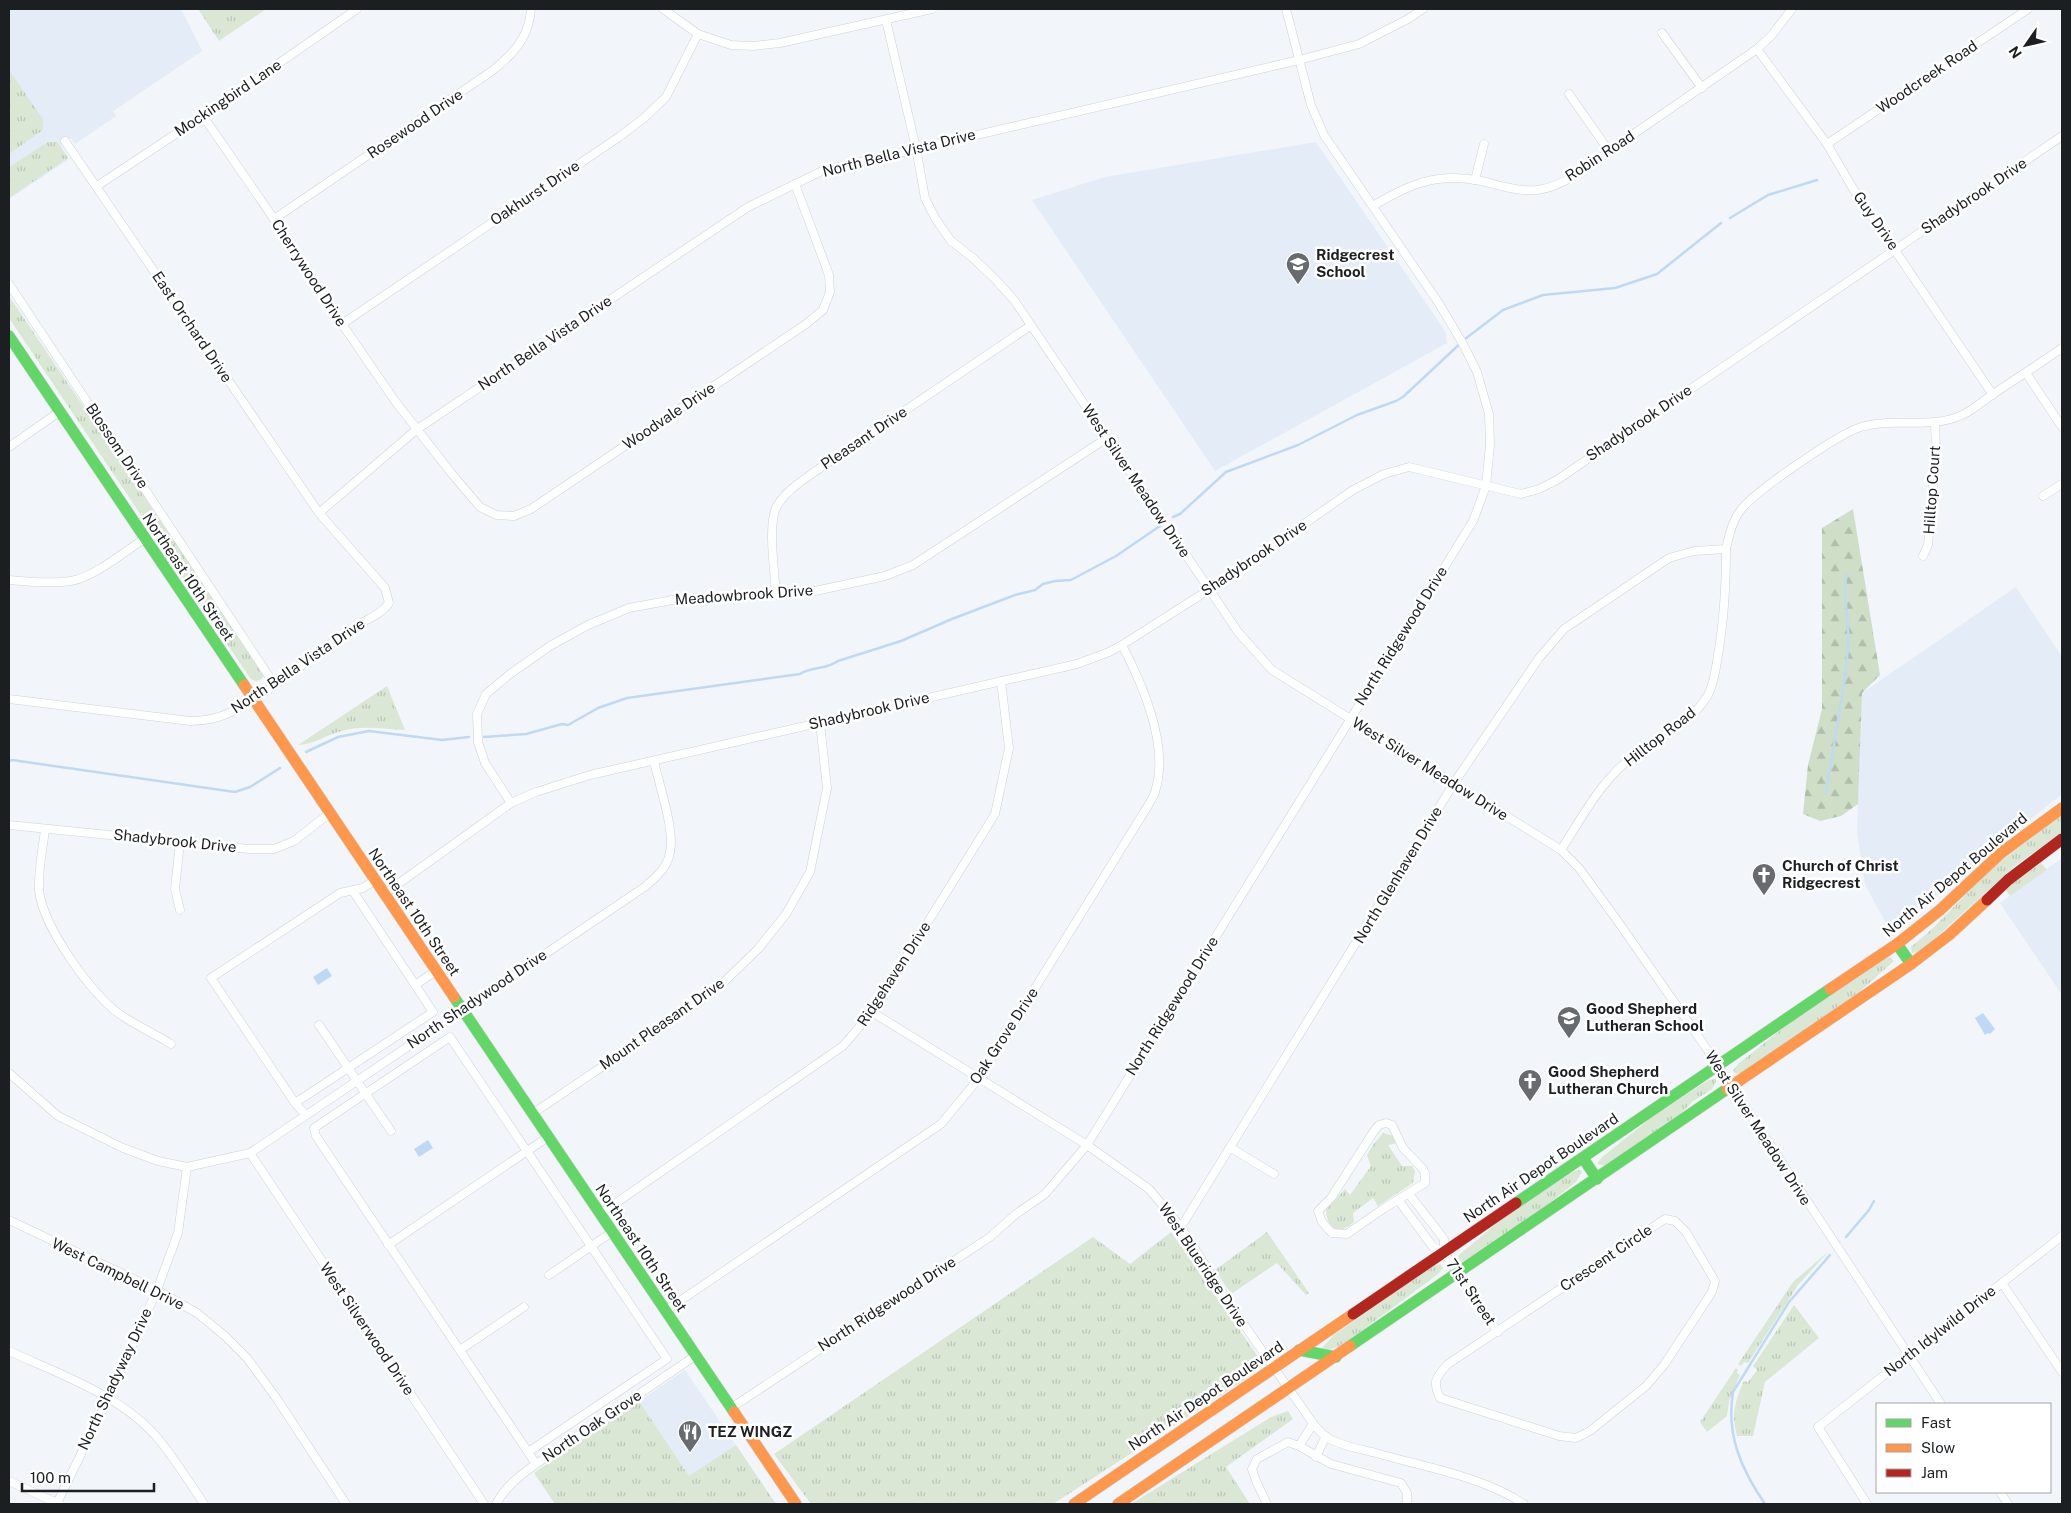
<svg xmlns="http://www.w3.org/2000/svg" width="2071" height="1513" font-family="'Public Sans',sans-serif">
<defs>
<pattern id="grass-tufts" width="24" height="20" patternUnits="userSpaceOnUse" patternTransform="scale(1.25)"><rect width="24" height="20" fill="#dae7d5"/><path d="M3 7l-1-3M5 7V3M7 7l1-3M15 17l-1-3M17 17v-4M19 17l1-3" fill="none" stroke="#bac6b7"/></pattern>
<pattern id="forest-firs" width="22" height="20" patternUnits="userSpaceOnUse" patternTransform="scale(1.25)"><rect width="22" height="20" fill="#cedec7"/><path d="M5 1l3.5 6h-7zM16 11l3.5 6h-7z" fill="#b0beab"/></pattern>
</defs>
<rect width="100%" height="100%" fill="#f2f6fa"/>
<g fill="#e3ecf7">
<polygon points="9,9 181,9 202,51 113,111 116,116 75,144 71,138 61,145 69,159 9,199"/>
<polygon points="1316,142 1445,331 1447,343 1215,471 1032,200 1105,177"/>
<polygon points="2016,587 2062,657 2062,794 1891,932 1865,885 1857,832 1862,693"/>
<polygon points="2062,858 2062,995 2000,903"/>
<polygon points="685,1370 736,1445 689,1477 639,1401"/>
</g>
<g fill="url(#grass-tufts)">
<polygon points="198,9 266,9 219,41"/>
<polygon points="9,70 43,119 43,130 9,154"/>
<polygon points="48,142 57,142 68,158 9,198 9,167"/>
<path d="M9,296L263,673V677C259,682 254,682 250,678L9,318Z"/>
<path d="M387,686L405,730C385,729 361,725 342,731C325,735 316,744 298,745Z"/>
<polygon points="2062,815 2062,832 2016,865 1922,950 1912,953 1911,947 1932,929 1993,867"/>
<polygon points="2041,863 2047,870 2010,896 2005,889"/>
<polygon points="1890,957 1894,961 1858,993 1746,1072 1736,1074 1733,1071 1738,1064 1783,1028 1884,959"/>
<polygon points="1713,1079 1716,1079 1716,1082 1712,1089 1692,1102 1678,1117 1606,1166 1597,1164 1602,1157 1656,1114 1707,1081"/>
<path d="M1383,1133L1393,1136L1398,1143L1388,1145L1402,1166H1412L1415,1171L1413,1183L1378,1206L1373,1198L1353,1213L1354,1222C1340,1235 1327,1231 1326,1210L1345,1189L1350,1195L1371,1166L1367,1155L1373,1145Z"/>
<polygon points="1580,1170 1582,1172 1576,1182 1539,1211 1464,1261 1461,1262 1458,1259 1459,1255 1502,1219 1563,1177 1575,1171"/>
<polygon points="1171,1232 1259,1358 1259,1367 1249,1377 1053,1504 811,1504 774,1454 1093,1237 1130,1264"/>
<polygon points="1267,1232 1309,1293 1306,1295 1277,1263 1231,1294 1215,1270"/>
<polygon points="1829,1251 1798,1285 1748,1363 1744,1362 1741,1366 1738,1364 1793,1282"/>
<polygon points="1440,1264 1443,1268 1437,1275 1341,1346 1328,1350 1321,1349 1334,1335 1433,1266"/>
<path d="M1794,1305L1819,1338L1765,1382L1753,1436H1737C1731,1415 1735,1400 1744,1381L1748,1382L1757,1370L1753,1366Z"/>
<polygon points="1736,1368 1738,1370 1737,1373 1740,1375 1729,1401 1727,1416 1707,1432 1700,1422"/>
<polygon points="639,1401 689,1476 736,1445 776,1504 555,1504 534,1473"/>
<polygon points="1288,1411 1293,1419 1226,1467 1250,1504 1131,1504 1271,1417"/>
</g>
<polygon fill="url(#forest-firs)" points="1853,509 1880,675 1862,693 1858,804 1841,816 1820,821 1803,814 1808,765 1822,709 1822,528"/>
<g fill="#bfd9f4">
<polygon points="327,968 332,976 318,985 313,977"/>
<polygon points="1983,1013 1995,1029 1990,1034 1988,1033 1985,1035 1975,1018"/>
<polygon points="428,1140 433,1148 419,1157 414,1149"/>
</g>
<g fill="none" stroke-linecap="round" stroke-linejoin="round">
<g stroke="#bfd9f4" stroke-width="2.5">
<polyline points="1730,218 1768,195 1817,180"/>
<polyline points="1173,517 1180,514 1226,472 1298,445 1357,415 1396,401 1403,397 1465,339 1503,310 1543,295 1615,288 1657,274 1721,223"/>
<path d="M484,737L526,734L562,724L568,725L598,708L627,698L800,674C812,666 826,670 838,661L901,641L952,619L1015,595L1035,590L1043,584L1055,581L1071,580L1116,556L1160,526"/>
<polyline points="306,752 338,737 369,731 442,740 469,737"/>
<polyline points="9,761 12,760 235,792 250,787 280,768"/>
<path d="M1826,793C1833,745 1844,696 1848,648C1850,623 1843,600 1846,575"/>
<polyline points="1846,1237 1869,1210 1874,1201"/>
<path d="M1765,1504C1741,1469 1726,1435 1733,1392L1789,1302L1830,1255"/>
</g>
<g stroke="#cfd2d5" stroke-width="9">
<g id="street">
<polyline points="663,9 698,34 731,45 753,46 780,43 932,9"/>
<polyline points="886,20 916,148 925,198 935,218 951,241 973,258 996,280 1014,300 1238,632 1272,670 1561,850 1579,868 1619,923 1709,1052 1941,1404"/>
<polyline points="1662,33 1702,88"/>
<polyline points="1757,49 1827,144 1852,187 1993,395"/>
<polyline points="1569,94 1609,151"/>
<polyline points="203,116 274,219 342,324 395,401 452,474 480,507 496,515 514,516 531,509 806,324 823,310 830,292 829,275 795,184"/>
<polyline points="65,141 319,513"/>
<polyline points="1827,144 2028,9"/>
<polyline points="1475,180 1484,144"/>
<polyline points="97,186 203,116 357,9"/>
<path d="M1373,206C1409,184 1438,172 1481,181C1499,185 1519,192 1537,190C1566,187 1599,158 1622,142C1667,111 1712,80 1757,49L1771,36L1792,9"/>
<path d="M274,219L492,71C514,53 529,38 531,9"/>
<polyline points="9,284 274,684"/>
<polyline points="342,324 619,137 644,118 666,97 698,34"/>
<polyline points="2026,373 2062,427"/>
<polyline points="9,447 59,412"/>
<polyline points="2043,496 2062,484"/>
<polyline points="1923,556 1928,545 1936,452 1935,423"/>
<path d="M9,580C29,582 51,584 71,581C94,577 124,552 144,539"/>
<path d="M776,595C775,574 767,523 777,506C786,490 805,479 820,468L1030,326"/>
<path d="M9,699L190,721C205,721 217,719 231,712C276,689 315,652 358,625C369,618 382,614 389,603L385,588L319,513L416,430L748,207L822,171L1299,60L1359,44L1408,19L1423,9"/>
<polyline points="511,803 485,763 478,742 477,714 486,694 510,674 550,646 588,625 629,608 678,599 776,595 815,591 885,576 913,565 1107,438"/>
<polyline points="9,825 249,849 274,849 294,841 330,813"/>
<path d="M45,829C43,848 38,870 39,890C42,925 92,996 121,1015C137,1026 155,1034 171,1044"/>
<polyline points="180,842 175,889 180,910"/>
<path d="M1561,850C1581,819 1598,786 1626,762C1652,740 1690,726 1708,695C1714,684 1716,668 1718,655C1724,620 1726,585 1726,549"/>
<polyline points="384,894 511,803 536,792 590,775 1077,664 1109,652 1122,645 1210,589 1353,490 1384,474 1409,467 1521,494 1539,489 1557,480 2062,136"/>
<polyline points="415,985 436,971"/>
<path d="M872,1012L1087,1145L1149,1189L1181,1227L1233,1309L1303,1409C1310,1419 1318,1432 1328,1438C1341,1446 1361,1449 1376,1453C1423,1467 1482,1476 1524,1504"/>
<polyline points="319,1025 391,1131"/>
<path d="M9,1073L58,1116L123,1148L158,1161L187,1167L250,1153L646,886C656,877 668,867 670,852C675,830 659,785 654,761"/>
<polyline points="295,1103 433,1012 353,891"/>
<polyline points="532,1114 698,1002 725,981 758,949 786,914 810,872 827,788 820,723"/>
<polyline points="306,1115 295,1103 211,978 340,893 363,888 375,880"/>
<polygon points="1386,1123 1392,1125 1403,1148 1423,1169 1425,1173 1425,1183 1383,1209 1347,1234 1332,1233 1322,1222 1318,1211 1331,1198 1374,1131 1379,1125"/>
<polyline points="1231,1148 1274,1174"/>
<polyline points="250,1153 484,1504"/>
<polyline points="1409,1194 1444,1239 1444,1252"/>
<polyline points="1399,1201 1433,1247 1444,1252"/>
<polyline points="600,1214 843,1046 872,1012 995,814 1009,748 1001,681"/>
<path d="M1665,1219L1675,1221L1686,1232L1715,1281L1712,1292L1664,1365L1646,1386L1590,1431L1576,1438L1559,1436L1440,1398C1432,1381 1436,1377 1448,1364Z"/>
<polyline points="9,1220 157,1290 197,1313 225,1336 247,1358 277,1399 346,1504"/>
<path d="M1181,1227L1454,783L1539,658L1564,629L1669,558L1694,551L1726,549C1729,536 1732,522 1740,511C1752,493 1840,433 1861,427C1894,417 1930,430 1962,415C1973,410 1983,401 1993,394C2016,379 2039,364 2062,348"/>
<polyline points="388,1245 548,1137"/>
<polyline points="1444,1252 1498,1332"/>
<polyline points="549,1275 612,1232"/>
<polyline points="2002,1283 2062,1372"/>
<path d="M665,1311L941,1124L980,1077L1136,825C1142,815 1151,803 1155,792C1170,746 1143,685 1122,645"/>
<polyline points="460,1350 524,1307"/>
<path d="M9,1351C59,1374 124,1396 160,1441C176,1461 190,1483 204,1504"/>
<polyline points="731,1408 990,1237 1016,1214 1045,1194 1087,1145 1473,521 1486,486 1490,445 1489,414 1477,372 1463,344 1438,302 1324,135 1311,105 1286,9"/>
<polyline points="1299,1446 1313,1424"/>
<path d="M528,1452L667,1359L450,1037L314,1128L316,1136C386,1242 457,1347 528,1452L536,1464"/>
<polyline points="1316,1457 1326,1436"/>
<polyline points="9,1481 59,1504"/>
<polyline points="2000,1492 2008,1504"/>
<polyline points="57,1503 109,1397 157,1290 178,1233 187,1167"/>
<path d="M496,1504C505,1487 520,1475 536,1464L695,1356"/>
<polyline points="1267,1504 1256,1481 1252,1469 1257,1459 1288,1442 1299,1446 1331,1464 1401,1483 1407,1493 1407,1504"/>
<polyline points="1867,1504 1818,1427 2062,1236"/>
</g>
</g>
<g stroke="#cfd2d5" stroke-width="12">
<g id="fast">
<polyline points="9,336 244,685"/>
<polyline points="1897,944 1911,964"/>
<polyline points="454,997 734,1412"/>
<polyline points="1583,1158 1597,1179"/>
<polyline points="1516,1203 1830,989"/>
<polyline points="1350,1346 1727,1089"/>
<polyline points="1299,1350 1336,1357"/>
</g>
</g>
<g stroke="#cfd2d5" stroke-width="12">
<g id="slow">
<polyline points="244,685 454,997"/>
<polyline points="1830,989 1897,944 1940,910 2001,853 2062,808"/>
<polyline points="1727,1089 1911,964 1949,935 1987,900"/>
<polyline points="734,1412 796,1504"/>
<polyline points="1074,1504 1353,1314"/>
<polyline points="1118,1504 1350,1346"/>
</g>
</g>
<g stroke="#cfd2d5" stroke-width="12">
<g id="jam">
<polyline points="1987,900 2008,880 2062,839"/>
<polyline points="1353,1314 1516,1203"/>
</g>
</g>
<use href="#street" stroke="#fdfefe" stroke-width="8"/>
<use href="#fast" stroke="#63d668" stroke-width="11"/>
<use href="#slow" stroke="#ff974d" stroke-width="11"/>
<use href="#jam" stroke="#b3261e" stroke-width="11"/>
</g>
<defs>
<g id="school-pin" transform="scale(1.25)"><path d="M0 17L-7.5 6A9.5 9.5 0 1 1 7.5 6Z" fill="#676a6e" stroke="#fff"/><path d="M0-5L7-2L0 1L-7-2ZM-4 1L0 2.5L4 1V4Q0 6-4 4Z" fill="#fff"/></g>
<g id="church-pin" transform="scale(1.25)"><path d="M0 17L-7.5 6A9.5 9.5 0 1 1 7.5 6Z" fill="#676a6e" stroke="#fff"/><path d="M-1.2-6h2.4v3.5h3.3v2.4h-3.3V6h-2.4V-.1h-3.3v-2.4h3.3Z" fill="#fff"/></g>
<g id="restaurant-pin" transform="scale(1.25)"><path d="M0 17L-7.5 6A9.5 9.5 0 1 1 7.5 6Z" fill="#676a6e" stroke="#fff"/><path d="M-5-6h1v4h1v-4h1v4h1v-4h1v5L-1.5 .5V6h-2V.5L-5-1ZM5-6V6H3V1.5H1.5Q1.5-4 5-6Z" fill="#fff"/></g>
</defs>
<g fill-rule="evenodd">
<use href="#school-pin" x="1298" y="264"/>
<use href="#church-pin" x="1764" y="875"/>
<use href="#school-pin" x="1569" y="1018"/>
<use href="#church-pin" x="1530" y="1081"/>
<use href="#restaurant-pin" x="690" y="1432"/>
</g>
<g text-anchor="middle" stroke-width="5" stroke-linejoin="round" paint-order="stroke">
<g font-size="15" fill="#1c1f22" stroke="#fff">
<text transform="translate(1927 77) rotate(-34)" y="5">Woodcreek Road</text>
<text transform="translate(228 98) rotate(-34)" y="5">Mockingbird Lane</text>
<text transform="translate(415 124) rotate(-34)" y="5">Rosewood Drive</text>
<text transform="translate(899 153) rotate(-14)" y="5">North Bella Vista Drive</text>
<text transform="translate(1600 156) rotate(-33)" y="5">Robin Road</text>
<text transform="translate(535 193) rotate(-34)" y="5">Oakhurst Drive</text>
<text transform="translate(1974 196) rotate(-34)" y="5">Shadybrook Drive</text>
<text transform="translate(1876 221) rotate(55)" y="5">Guy Drive</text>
<text transform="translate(309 273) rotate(57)" y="5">Cherrywood Drive</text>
<text transform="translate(192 327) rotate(56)" y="5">East Orchard Drive</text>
<text transform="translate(545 343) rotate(-34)" y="5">North Bella Vista Drive</text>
<text transform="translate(669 416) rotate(-34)" y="5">Woodvale Drive</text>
<text transform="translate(1639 423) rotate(-34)" y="5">Shadybrook Drive</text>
<text transform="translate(864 438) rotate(-34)" y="5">Pleasant Drive</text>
<text transform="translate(117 446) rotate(56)" y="5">Blossom Drive</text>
<text transform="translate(1136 481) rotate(56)" y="5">West Silver Meadow Drive</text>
<text transform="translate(1932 490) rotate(-86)" y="5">Hilltop Court</text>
<text transform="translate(1254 558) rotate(-34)" y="5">Shadybrook Drive</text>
<text transform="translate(188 577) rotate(56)" y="5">Northeast 10th Street</text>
<text transform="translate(744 595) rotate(-4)" y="5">Meadowbrook Drive</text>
<text transform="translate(1401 636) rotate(-58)" y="5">North Ridgewood Drive</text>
<text transform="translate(298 666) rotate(-34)" y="5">North Bella Vista Drive</text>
<text transform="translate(869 711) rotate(-13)" y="5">Shadybrook Drive</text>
<text transform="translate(1660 737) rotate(-38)" y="5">Hilltop Road</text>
<text transform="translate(1430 769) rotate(32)" y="5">West Silver Meadow Drive</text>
<text transform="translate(175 841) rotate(6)" y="5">Shadybrook Drive</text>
<text transform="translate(1398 875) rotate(-59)" y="5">North Glenhaven Drive</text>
<text transform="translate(1955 875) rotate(-40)" y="5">North Air Depot Boulevard</text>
<text transform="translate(414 912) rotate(56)" y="5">Northeast 10th Street</text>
<text transform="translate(894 974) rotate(-57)" y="5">Ridgehaven Drive</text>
<text transform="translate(477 999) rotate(-34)" y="5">North Shadywood Drive</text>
<text transform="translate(1172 1006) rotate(-58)" y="5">North Ridgewood Drive</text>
<text transform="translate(662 1024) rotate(-35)" y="5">Mount Pleasant Drive</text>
<text transform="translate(1004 1036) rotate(-57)" y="5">Oak Grove Drive</text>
<text transform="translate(1758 1128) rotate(57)" y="5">West Silver Meadow Drive</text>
<text transform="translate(1541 1168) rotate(-34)" y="5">North Air Depot Boulevard</text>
<text transform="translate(641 1248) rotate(56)" y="5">Northeast 10th Street</text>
<text transform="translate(1606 1258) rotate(-34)" y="5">Crescent Circle</text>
<text transform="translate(1203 1265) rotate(56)" y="5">West Blueridge Drive</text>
<text transform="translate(118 1274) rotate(26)" y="5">West Campbell Drive</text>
<text transform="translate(1471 1292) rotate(56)" y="5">71st Street</text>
<text transform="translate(887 1304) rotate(-33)" y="5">North Ridgewood Drive</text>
<text transform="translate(367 1329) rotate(56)" y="5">West Silverwood Drive</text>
<text transform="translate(1940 1331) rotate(-38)" y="5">North Idylwild Drive</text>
<text transform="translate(115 1379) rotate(-65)" y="5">North Shadyway Drive</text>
<text transform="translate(1206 1396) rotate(-34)" y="5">North Air Depot Boulevard</text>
<text transform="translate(592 1426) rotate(-34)" y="5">North Oak Grove</text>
</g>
<g font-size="15" font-weight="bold" fill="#1c1f22" stroke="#fff" text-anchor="start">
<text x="1316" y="260">Ridgecrest<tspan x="1316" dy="17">School</tspan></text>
<text x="1782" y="871">Church of Christ<tspan x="1782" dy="17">Ridgecrest</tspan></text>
<text x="1586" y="1014">Good Shepherd<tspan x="1586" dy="17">Lutheran School</tspan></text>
<text x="1548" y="1077">Good Shepherd<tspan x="1548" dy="17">Lutheran Church</tspan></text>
<text x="708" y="1437">TEZ WINGZ</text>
</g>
</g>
<rect width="2071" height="1513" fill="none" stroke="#1c1f22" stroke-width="20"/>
<rect x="1876" y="1403" width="175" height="90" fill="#ffffff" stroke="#a4a5a7"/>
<rect x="1886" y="1419" width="25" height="8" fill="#63d668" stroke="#a4a5a7"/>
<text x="1921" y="1428" font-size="15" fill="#1c1f22">Fast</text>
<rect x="1886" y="1444" width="25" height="8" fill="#ff974d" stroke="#a4a5a7"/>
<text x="1921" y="1453" font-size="15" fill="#1c1f22">Slow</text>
<rect x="1886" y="1469" width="25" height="8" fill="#b3261e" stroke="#a4a5a7"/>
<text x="1921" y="1478" font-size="15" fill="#1c1f22">Jam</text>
<g transform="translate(2026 45) rotate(236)" stroke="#ffffff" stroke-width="4" paint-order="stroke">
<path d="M0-4L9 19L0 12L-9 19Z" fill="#1c1f22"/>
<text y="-8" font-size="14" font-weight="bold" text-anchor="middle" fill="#1c1f22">N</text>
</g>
<path d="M22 1483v8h132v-8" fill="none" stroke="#1c1f22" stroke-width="2.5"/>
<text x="30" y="1483" font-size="15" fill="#1c1f22" stroke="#ffffff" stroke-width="4" paint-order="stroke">100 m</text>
</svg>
